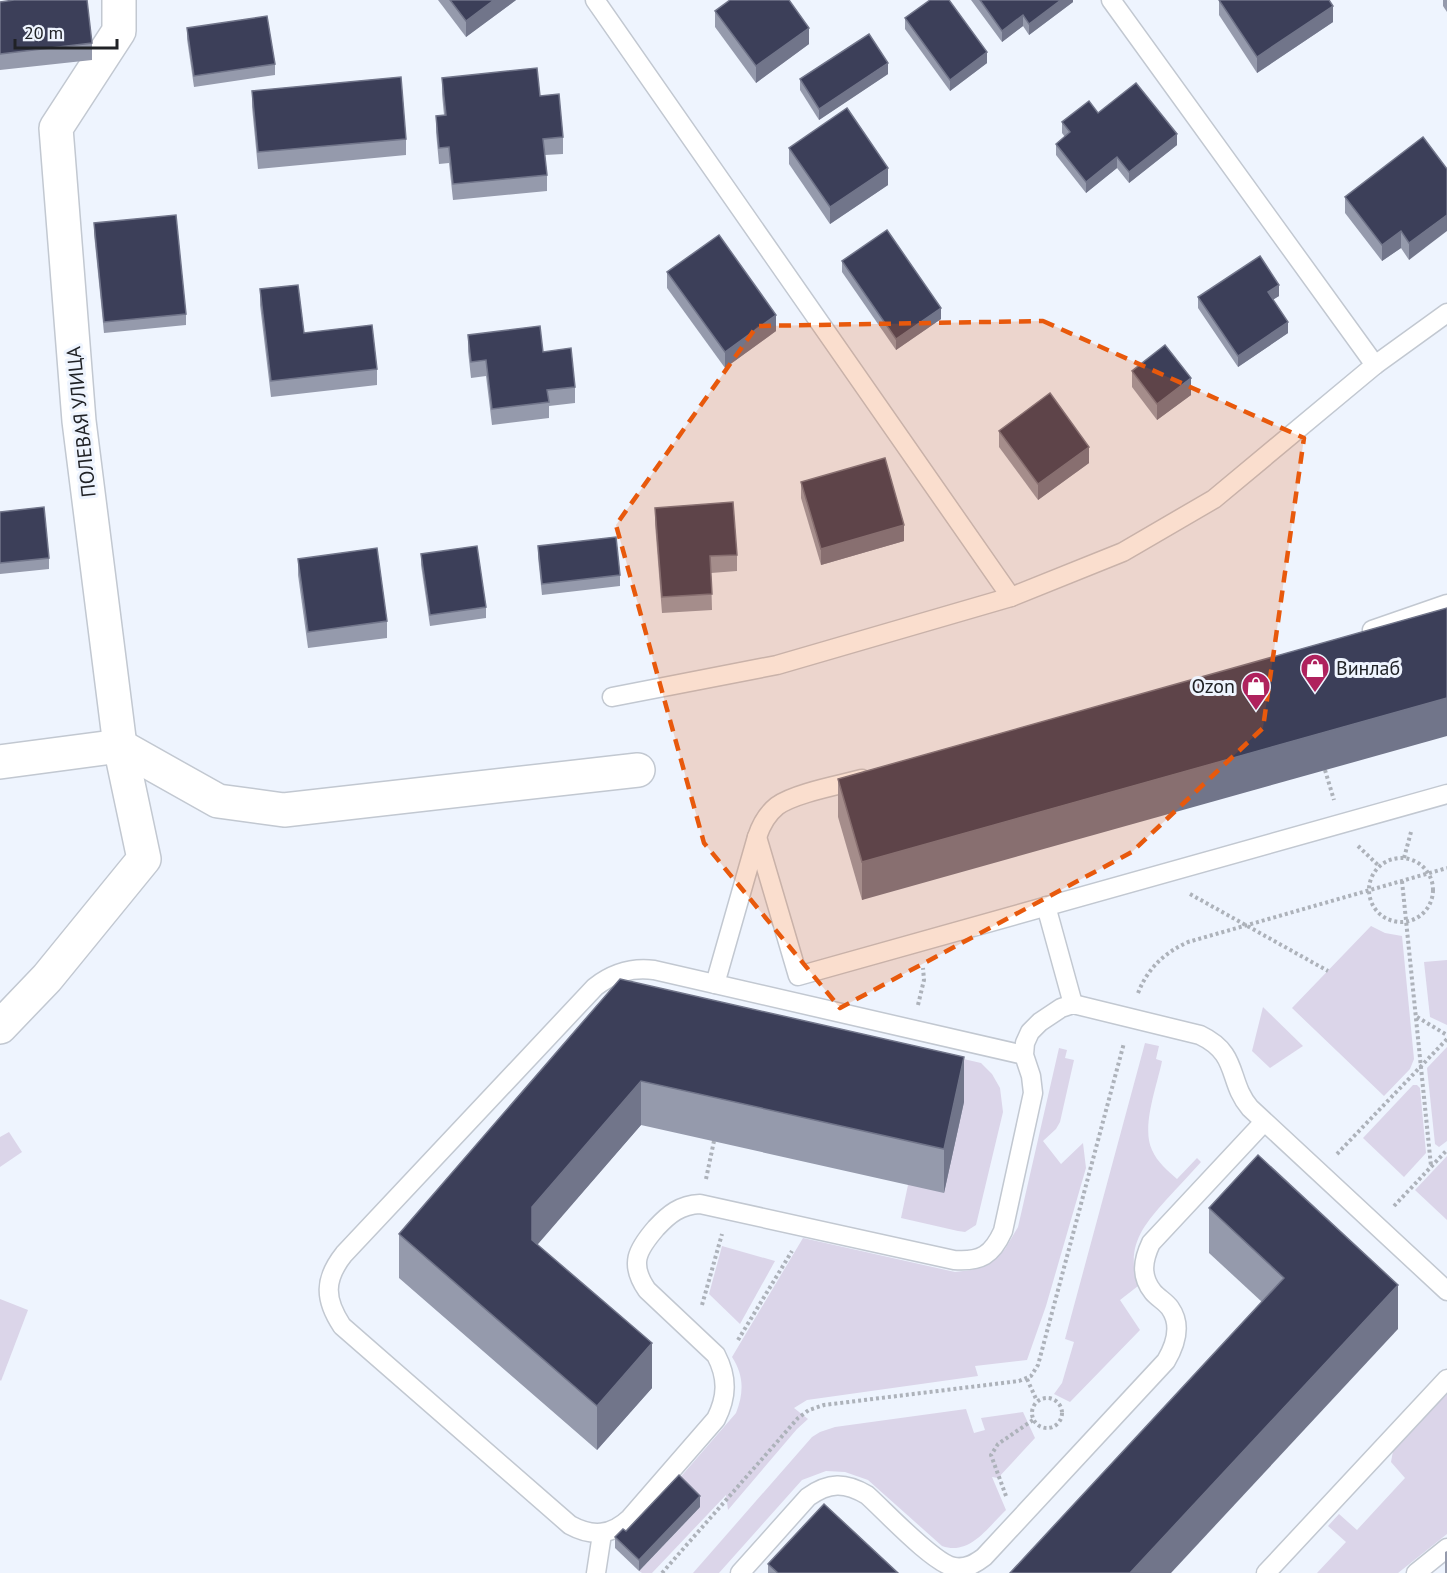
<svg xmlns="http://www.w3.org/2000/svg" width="1447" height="1573" font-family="'PT Sans',sans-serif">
<rect width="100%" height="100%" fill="#eef4fe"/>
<g fill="#dbd5e9">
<polygon points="1371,926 1385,933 1402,936 1414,1059 1410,1069 1384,1096 1292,1008"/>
<polygon points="1447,960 1447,1025 1430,1017 1424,962"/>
<polygon points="1263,1007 1303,1046 1270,1068 1252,1051"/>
<polygon points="785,1018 981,1063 992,1074 1000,1088 1003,1112 976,1225 965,1232 958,1231 901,1218 908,1185"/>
<path d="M1145,1043L1159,1046L1156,1059L1162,1061C1157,1086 1141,1127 1152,1150C1157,1162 1168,1171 1177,1179L1197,1158L1201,1162C1190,1174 1178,1187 1166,1200C1141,1228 1126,1247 1138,1286L1120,1300L1140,1330L1070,1402L1054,1394L1062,1383L1074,1342L1065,1339Z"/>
<polygon points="1447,1047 1447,1141 1439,1147 1435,1144 1427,1068"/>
<path d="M1059,1048L1067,1050L1065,1058L1074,1060L1060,1122L1056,1129L1043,1141L1061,1164L1083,1143L1086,1168L1046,1306L1027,1360L975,1366L978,1376L807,1400L794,1408L808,1419L797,1429L728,1510L726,1495L652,1573H642L639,1571L700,1507L677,1481L736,1413C744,1393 744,1375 732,1357L803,1238L955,1272L971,1270L992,1260L1005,1249L1018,1227Z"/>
<polygon points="1413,1085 1417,1085 1420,1088 1426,1153 1404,1177 1363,1138"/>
<polygon points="9,1132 22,1152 0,1167 0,1137"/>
<polygon points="1447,1156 1447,1220 1415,1190"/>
<polygon points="722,1246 775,1261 740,1324 709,1294"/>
<polygon points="0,1299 28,1310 1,1381 0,1380"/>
<polygon points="1447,1393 1447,1534 1398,1573 1317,1573 1346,1542 1328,1526 1339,1514 1357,1530 1405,1478 1391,1462 1393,1451"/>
<path d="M966,1409L974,1433L985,1430L981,1418L1023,1412L1035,1438L998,1478L992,1477L1006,1510C988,1527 970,1556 942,1546L868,1480L845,1472L826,1471L802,1480L719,1573H693L812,1437L820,1432L835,1427Z"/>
</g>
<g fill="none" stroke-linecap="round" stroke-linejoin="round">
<g stroke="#c2c8d1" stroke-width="21">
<g id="service">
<polyline points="595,0 1011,597"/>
<polyline points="1111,0 1375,365"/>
<polyline points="1372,630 1447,604"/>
<polyline points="612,697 777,665 1011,597 1123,552 1214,499 1375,365 1447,313"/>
<polyline points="757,837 798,976 1447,794"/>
<polyline points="1046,906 1073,1004"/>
<path d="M715,984L757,837C761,825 767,814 777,806C795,793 840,785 862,779"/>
<path d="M1024,1055L654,970C631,967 613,973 595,987L344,1254C324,1279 324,1299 342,1326L570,1525C592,1537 611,1536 630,1518L716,1419C727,1397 728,1378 716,1355L647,1290C629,1264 637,1250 656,1228C669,1214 680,1205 700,1204L954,1260C981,1262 992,1255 1003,1231L1033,1093L1031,1076L1024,1055L1025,1043L1030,1032L1040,1022L1061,1008L1073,1004L1200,1035C1240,1054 1227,1081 1250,1108L1447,1291"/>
<polyline points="596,1573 602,1534"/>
<path d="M740,1573L808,1497C829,1482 845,1482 867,1495C884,1510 934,1564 954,1567C966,1569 975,1564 984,1557L1166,1361C1176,1344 1182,1325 1170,1308C1166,1302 1158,1298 1153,1292C1140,1276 1143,1260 1151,1243L1264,1122"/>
<polyline points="1266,1573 1447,1379"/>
<polyline points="1416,1573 1447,1548"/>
</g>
</g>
<g stroke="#c2c8d1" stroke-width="36">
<g id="minor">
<polyline points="0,762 120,746 218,801 284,810 638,770"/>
<polyline points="0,1027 47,978 144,859 120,746 79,421 56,128 119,31 119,0"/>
</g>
</g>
<g stroke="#adb2ba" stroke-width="4" stroke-dasharray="3 3" stroke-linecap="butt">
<polyline points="1325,770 1334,800"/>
<polyline points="1358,846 1379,866"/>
<circle cx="1401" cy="890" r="32"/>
<polyline points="1404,858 1411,832"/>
<polyline points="1402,881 1431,1166"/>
<polyline points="1190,894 1328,971"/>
<path d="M1138,993C1148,968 1164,953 1188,942L1447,868"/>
<polyline points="918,1005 924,980 923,968"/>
<polyline points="1417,1017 1447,1035"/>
<polyline points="1337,1154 1447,1039"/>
<polyline points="706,1179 714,1141"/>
<polyline points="1394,1206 1447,1150"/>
<polyline points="702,1305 722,1234"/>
<polyline points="738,1340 792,1251"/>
<polyline points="1027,1379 1037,1401"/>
<circle cx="1047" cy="1413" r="15"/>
<polyline points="1006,1496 991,1455 998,1444 1033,1420"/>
<polyline points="662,1573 798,1418 809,1410 824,1405 1019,1381 1031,1376 1038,1365 1124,1043"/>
</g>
<use href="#service" stroke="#fff" stroke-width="18"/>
<use href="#minor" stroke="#fff" stroke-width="33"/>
</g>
<g fill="#959aac">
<polygon points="438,0 516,0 466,37"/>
<polygon points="971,0 1073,0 1073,2 1029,35 1023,26 1002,42"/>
<polygon points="1219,0 1329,0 1333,22 1257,73 1219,15"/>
<polygon points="1443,0 1447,0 1447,12 1443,6"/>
<polygon points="0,2 92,43 92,60 0,70"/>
<polygon points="715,11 809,44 756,83 715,27"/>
<polygon points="905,18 987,63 950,91 905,29"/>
<polygon points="187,28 275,64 275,75 194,87 187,39"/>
<polygon points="888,74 819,120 800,90 800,79"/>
<polygon points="442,78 540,96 563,137 563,154 545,155 547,175 547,191 453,200 449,163 439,164 436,132 436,116 444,115 442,94"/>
<polygon points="252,91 406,139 406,155 258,169 252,107"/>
<polygon points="1098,113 1177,145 1129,183 1117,168 1086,193 1056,155 1056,144 1065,137 1062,133 1062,122"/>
<polygon points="789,148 888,185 830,224 789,164"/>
<polygon points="1447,169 1409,260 1401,248 1382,261 1345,213 1345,197"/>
<polygon points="94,223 186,314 186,325 104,333 94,234"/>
<polygon points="842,261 941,319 896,350 842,272"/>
<polygon points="667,272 776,331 725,368 667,288"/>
<polygon points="260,289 304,333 377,369 377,385 271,397 260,305"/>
<polygon points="1279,296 1273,299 1288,333 1238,367 1198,308 1198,297"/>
<polygon points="468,335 543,352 575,387 575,403 549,406 549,418 492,425 486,376 471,378 468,351"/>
<polygon points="1132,371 1191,395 1157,420 1132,387"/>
<polygon points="999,431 1089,463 1038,500 999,447"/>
<polygon points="801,482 904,541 821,565 801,498"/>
<polygon points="655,508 737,555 737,571 711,573 712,610 662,613 655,524"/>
<polygon points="0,512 49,558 49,569 0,574"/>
<polygon points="538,546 620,575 620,586 542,595 538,557"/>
<polygon points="421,554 486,607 486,618 430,626 421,565"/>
<polygon points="298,559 387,621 387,638 308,648 298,575"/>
<polygon points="1447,608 862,900 838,817 838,779"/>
<polygon points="620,979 964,1102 944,1193 641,1125 537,1244 652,1388 597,1450 399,1278 399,1234"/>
<polygon points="1209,1208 1398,1329 1262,1302 1209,1253"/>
<polygon points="700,1507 639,1571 615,1548 615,1537 626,1531"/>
<polygon points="1447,1551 1447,1573 1445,1573 1445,1552"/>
<polygon points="768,1564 898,1573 768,1573"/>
</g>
<g fill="#71758a">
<polygon points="494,0 516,0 466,37 466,21"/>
<polygon points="1061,0 1073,0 1073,2 1029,35 1029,24"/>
<polygon points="1333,6 1333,22 1257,73 1257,57"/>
<polygon points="1023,15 1023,26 1002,42 1002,31"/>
<polygon points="809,28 809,44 756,83 756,66"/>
<polygon points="987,52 987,63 950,91 950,80"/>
<polygon points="888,63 888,74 819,120 819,109"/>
<polygon points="1177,134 1177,145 1129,183 1129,172"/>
<polygon points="1117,157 1117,168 1086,193 1086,182"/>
<polygon points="888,168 888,185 830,224 830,207"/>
<polygon points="1447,215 1447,231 1409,260 1409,243"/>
<polygon points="1401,231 1401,248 1382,261 1382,245"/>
<polygon points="1279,285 1279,296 1268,303 1268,292"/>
<polygon points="941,308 941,319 896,350 896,339"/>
<polygon points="776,315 776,331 725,368 725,352"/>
<polygon points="1288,322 1288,333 1238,367 1238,356"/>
<polygon points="1191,378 1191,395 1157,420 1157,404"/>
<polygon points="1089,447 1089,463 1038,500 1038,484"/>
<polygon points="904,525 904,541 821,565 821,549"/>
<polygon points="1447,698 1447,736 862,900 862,862"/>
<polygon points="964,1057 964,1102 944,1193 944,1149"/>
<polygon points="641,1081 641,1125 532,1251 532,1207"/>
<polygon points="1398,1285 1398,1329 1171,1573 1130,1573"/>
<polygon points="652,1343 652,1388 597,1450 597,1406"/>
<polygon points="700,1496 700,1507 639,1571 639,1560"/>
</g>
<g fill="#3c3f59" stroke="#71758a" stroke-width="1.5">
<polygon points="14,0 87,0 92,43 0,54 0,2"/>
<polygon points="450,0 494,0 466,21"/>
<polygon points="730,0 789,0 809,28 756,66 715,11"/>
<polygon points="930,0 949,0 987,52 950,80 905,18"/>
<polygon points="980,0 1061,0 1029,24 1023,15 1002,31"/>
<polygon points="1219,0 1329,0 1333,6 1257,57"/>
<polygon points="267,16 275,64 194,76 187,28"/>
<polygon points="869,34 888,63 819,109 800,79"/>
<polygon points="537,68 540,96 559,94 563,137 543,139 547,175 453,184 449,147 439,148 436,116 446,115 442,78"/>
<polygon points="401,77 406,139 258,152 252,91"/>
<polygon points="1136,83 1177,134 1129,172 1117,157 1086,182 1056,144 1070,132 1062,122 1089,101 1098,113"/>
<polygon points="847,108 888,168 830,207 789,148"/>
<polygon points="1423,137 1447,169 1447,215 1409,243 1401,231 1382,245 1345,197"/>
<polygon points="176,215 186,314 104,322 94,223"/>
<polygon points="887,230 941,308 896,339 842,261"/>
<polygon points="719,235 776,315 725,352 667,272"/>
<polygon points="1260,256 1279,285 1268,292 1288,322 1238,356 1198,297"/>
<polygon points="298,285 304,333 372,325 377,369 271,381 260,289"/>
<polygon points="540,326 543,352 571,348 575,387 547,390 549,402 492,409 486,360 471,362 468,335"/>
<polygon points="1165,345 1191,378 1157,404 1132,371"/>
<polygon points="1050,393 1089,447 1038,484 999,431"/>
<polygon points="885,458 904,525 821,549 801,482"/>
<polygon points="733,502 737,555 710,556 712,594 662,597 655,508"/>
<polygon points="44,507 49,558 0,563 0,512"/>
<polygon points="616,537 620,575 542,584 538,546"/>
<polygon points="477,546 486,607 430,615 421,554"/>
<polygon points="377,548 387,621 308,632 298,559"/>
<polygon points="1447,608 1447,698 862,862 838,779"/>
<polygon points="620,979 964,1057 944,1149 641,1081 532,1207 532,1240 652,1343 597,1406 399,1234"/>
<polygon points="1258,1155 1398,1285 1130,1573 1010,1573 1284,1278 1209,1208"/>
<polygon points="679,1475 700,1496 639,1560 615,1537 623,1529 626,1531"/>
<polygon points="824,1504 898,1573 778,1573 768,1564"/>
</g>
<path fill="#e8590c" fill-opacity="0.2" stroke="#e8590c" stroke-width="4.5" stroke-dasharray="12 8" stroke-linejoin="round" d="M1043,321L1304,438L1263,728L1132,852L840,1008L704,843L616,525L757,326Z"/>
<defs>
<g id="shop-pin" transform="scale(1.5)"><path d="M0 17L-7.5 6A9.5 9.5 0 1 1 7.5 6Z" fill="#af225d" stroke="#eef4fe"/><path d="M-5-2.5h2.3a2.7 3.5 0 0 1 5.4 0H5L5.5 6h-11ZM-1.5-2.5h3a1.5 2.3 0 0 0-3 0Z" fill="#fff"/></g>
</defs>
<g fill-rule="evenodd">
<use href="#shop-pin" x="1315" y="668"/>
<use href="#shop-pin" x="1256" y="686"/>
</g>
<g text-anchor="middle" stroke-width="6" stroke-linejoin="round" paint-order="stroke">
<g font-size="20" fill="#202226" stroke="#eef4fe">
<text transform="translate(81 422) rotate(-96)" y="7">ПОЛЕВАЯ УЛИЦА</text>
</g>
<g font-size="20" fill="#202226" stroke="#eef4fe" text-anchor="start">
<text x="1336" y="675">Винлаб</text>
<text x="1235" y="693" text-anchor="end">Ozon</text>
</g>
</g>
<path d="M15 39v9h102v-9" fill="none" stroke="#202226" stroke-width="3"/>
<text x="24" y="39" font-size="18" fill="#202226" stroke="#eef4fe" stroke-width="4.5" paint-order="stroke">20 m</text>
</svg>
